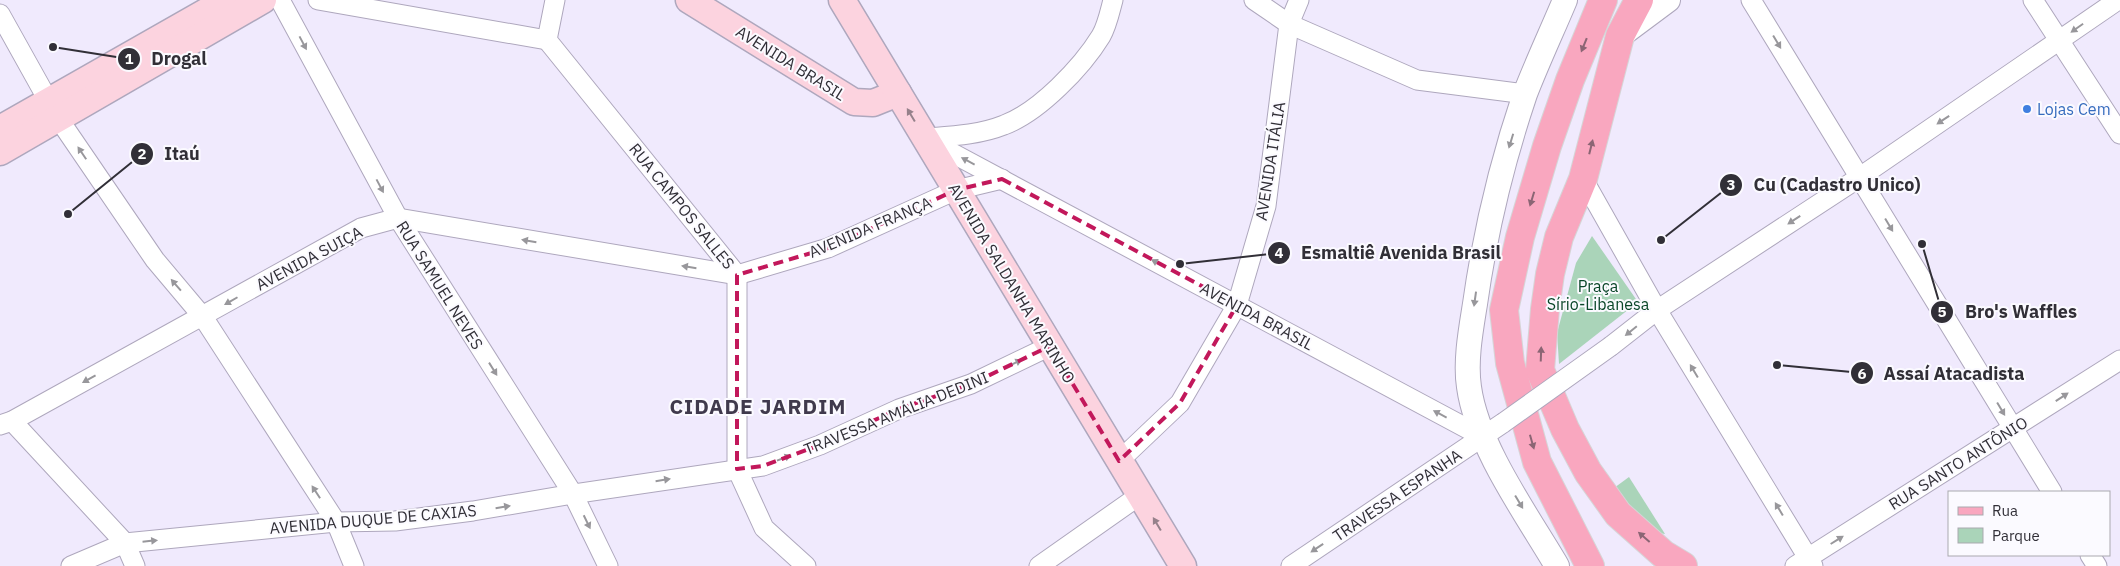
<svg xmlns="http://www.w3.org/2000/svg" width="2120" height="566" font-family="'IBM Plex Sans',sans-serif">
<rect width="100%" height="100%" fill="#f0eafd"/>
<g fill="#aad4b9">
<polygon points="1592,236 1638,302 1559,364 1557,333 1576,263"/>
<polygon points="1629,477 1665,534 1652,532 1614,488"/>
</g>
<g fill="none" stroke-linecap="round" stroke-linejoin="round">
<g stroke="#aea7bd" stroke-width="21">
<g id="minor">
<polyline points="280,0 398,218 573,494 608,566"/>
<polyline points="318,0 547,40"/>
<polyline points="555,0 547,40 737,275 737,469 764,528 806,566"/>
<polyline points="1254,0 1289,24 1417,80 1526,94"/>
<polyline points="1751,0 2052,492"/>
<polyline points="2033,0 2120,134"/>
<polyline points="0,14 58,118 155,260 203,317 336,522 354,566"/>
<path d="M926,138C952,136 979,135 1004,125C1039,112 1082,67 1101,36C1107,26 1110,11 1113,0"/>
<polyline points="926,139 1483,437"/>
<polyline points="1583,179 1657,310 1813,566"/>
<polyline points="1611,346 1657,310 1860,177 2118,0"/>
<polyline points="12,421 125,543 135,566"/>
<polyline points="0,425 12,421 361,228 398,218 737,275 828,248 956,190 1002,179"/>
<polyline points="1119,461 1180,403 1237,305 1266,206 1289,24 1299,0"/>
<polyline points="2090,555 2097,566"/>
<polyline points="71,566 125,543 336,522 395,521 473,511 573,494 763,466 820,445 899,409 971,384 1050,346"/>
<polyline points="1039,566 1140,495"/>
<polyline points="1291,566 1503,423"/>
<polyline points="1795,566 2120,360"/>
</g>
</g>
<g stroke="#aea7bd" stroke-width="26">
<g id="tertiary">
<polyline points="1621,35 1668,0"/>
<path d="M1557,566C1527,515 1477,446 1469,387C1465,361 1471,329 1475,304C1485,233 1502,162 1525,94C1537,63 1552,31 1565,0"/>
</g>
</g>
<g stroke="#aea7bd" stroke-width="29">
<g id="secondary">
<polyline points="689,0 854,102 873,103 898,93"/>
<polyline points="842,0 1183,566"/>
<polyline points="0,129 225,1"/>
<polyline points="0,152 263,0"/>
</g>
</g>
<g stroke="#d6d5d7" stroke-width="30">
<g id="primary">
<polyline points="1639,0 1620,36 1583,179 1559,237 1550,274 1545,309 1540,370 1565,429 1588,472 1618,514 1663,554 1683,566"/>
<polyline points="1590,566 1537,462 1510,363 1504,310 1520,237 1547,146 1570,80 1603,0"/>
</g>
</g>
<use href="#minor" stroke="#fff" stroke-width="19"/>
<use href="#tertiary" stroke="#fff" stroke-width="24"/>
<use href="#secondary" stroke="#fcd3df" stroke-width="26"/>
<use href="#primary" stroke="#f9a7bf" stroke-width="28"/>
<g stroke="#aea7bd" stroke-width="21" stroke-linecap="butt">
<polyline id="minor-bridge" points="1503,423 1611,346"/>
</g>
<use href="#minor-bridge" stroke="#fff" stroke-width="19"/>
</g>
<defs><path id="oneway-solid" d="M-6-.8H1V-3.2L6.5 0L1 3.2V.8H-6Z" transform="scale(1.25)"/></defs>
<g fill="#98979b">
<use href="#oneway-solid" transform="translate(2077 28) rotate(145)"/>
<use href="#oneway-solid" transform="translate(1777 42) rotate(59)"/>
<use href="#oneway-solid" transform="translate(303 43) rotate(62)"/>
<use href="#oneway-solid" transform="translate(1943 120) rotate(146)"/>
<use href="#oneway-solid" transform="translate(1511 141) rotate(107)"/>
<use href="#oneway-solid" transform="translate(82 153) rotate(-124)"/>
<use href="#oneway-solid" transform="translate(968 161) rotate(-152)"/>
<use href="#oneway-solid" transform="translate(380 186) rotate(62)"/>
<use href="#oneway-solid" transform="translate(1794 220) rotate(147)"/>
<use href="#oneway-solid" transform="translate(1889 225) rotate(59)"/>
<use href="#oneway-solid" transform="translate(529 241) rotate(-170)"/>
<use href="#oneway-solid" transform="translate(1158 263) rotate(-152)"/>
<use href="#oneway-solid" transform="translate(689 267) rotate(-171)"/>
<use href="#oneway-solid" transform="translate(176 285) rotate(-131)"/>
<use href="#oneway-solid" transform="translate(1475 299) rotate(98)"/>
<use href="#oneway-solid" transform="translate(231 301) rotate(150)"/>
<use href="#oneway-solid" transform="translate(1631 331) rotate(141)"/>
<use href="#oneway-solid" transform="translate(1015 363) rotate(-26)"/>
<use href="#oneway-solid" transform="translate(493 369) rotate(58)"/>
<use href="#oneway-solid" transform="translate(1694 371) rotate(-121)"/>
<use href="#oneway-solid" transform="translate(89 379) rotate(151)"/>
<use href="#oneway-solid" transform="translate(2062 397) rotate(-33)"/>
<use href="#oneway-solid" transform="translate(2001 409) rotate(59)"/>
<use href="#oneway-solid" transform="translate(1440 414) rotate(-152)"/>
<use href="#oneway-solid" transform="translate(784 458) rotate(-21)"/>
<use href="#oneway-solid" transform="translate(663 480) rotate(-9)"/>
<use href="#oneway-solid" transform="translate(316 492) rotate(-123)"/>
<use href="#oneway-solid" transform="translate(1519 502) rotate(59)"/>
<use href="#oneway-solid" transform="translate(503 507) rotate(-9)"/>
<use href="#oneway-solid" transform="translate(1779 509) rotate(-121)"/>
<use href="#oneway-solid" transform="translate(587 522) rotate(64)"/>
<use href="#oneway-solid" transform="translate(1837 540) rotate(-32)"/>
<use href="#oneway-solid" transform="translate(150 541) rotate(-6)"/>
<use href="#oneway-solid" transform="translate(1317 548) rotate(146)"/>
</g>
<g fill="#8b6574">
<use href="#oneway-solid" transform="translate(1584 45) rotate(112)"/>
<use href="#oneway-solid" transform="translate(1591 147) rotate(-76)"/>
<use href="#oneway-solid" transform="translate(1532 199) rotate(107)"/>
<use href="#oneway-solid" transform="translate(1541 354) rotate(-88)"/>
<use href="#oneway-solid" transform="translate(1532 442) rotate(74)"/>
<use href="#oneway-solid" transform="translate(1644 537) rotate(-139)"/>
</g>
<g fill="#96818b">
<use href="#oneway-solid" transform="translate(911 115) rotate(-121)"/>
<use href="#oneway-solid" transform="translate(1157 524) rotate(-121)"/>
</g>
<path fill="none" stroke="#c2185b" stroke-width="4" stroke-dasharray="10 6" stroke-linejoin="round" d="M1002,179L1237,305L1180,403L1119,461L1050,346L971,384L899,409L820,445L763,466L737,469V275L828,248L956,190Z"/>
<circle fill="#3f7fe0" stroke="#fbfaff" stroke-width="2" cx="2027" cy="109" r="5"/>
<g text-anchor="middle" stroke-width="4" stroke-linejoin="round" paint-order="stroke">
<g font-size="16" fill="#312f37" stroke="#fbfaff">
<text transform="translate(791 63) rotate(32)" y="6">AVENIDA BRASIL</text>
<text transform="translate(1270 161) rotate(-81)" y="6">AVENIDA ITÁLIA</text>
<text transform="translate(682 206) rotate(51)" y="6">RUA CAMPOS SALLES</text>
<text transform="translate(870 227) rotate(-23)" y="6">AVENIDA FRANÇA</text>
<text transform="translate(309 258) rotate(-28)" y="6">AVENIDA SUIÇA</text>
<text transform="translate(1012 283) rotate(59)" y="6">AVENIDA SALDANHA MARINHO</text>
<text transform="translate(440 285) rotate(58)" y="6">RUA SAMUEL NEVES</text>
<text transform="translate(1257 316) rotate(28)" y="6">AVENIDA BRASIL</text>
<text transform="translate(896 413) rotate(-22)" y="6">TRAVESSA AMÁLIA DEDINI</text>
<text transform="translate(1958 463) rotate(-32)" y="6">RUA SANTO ANTÔNIO</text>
<text transform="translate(1397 495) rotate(-34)" y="6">TRAVESSA ESPANHA</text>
<text transform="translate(373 519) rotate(-5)" y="6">AVENIDA DUQUE DE CAXIAS</text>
</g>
<g font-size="16" fill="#366cbe" stroke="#fbfaff" text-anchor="start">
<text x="2037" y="115">Lojas Cem</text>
</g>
<g font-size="16" fill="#0a4629" stroke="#fbfaff">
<text x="1598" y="292">Praça<tspan x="1598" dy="18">Sírio-Libanesa</tspan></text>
</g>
<g font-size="21" font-weight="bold" letter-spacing="1" fill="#403a4d" stroke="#fbfaff">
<text x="758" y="414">CIDADE JARDIM</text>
</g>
</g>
<path fill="none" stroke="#312f37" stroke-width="2" d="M53 47L129 59M68 214L142 154M1661 240L1731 185M1180 264L1279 253M1922 244L1942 312M1777 365L1862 373"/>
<g fill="#312f37" stroke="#fbfaff" stroke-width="2">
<circle cx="53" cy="47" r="5"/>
<circle cx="68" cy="214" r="5"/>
<circle cx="1661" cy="240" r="5"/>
<circle cx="1180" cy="264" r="5"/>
<circle cx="1922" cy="244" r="5"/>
<circle cx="1777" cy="365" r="5"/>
<circle cx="129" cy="59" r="12"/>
<circle cx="142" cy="154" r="12"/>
<circle cx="1731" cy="185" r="12"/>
<circle cx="1279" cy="253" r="12"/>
<circle cx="1942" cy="312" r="12"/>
<circle cx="1862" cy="373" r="12"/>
</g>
<g font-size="15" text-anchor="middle" font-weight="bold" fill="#fff">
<text x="129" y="64">1</text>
<text x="142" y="159">2</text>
<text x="1731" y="190">3</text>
<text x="1279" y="258">4</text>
<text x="1942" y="317">5</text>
<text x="1862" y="379">6</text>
</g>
<g font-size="18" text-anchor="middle" font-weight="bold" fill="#312f37" stroke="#fbfaff" stroke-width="4" stroke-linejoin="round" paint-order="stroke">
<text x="179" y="65">Drogal</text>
<text x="182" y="160">Itaú</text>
<text x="1837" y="191">Cu (Cadastro Unico)</text>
<text x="1401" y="259">Esmaltiê Avenida Brasil</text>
<text x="2021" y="318">Bro's Waffles</text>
<text x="1954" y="380">Assaí Atacadista</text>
</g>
<rect x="1948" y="491" width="162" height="65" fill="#fbfaff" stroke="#aaa9af"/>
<rect x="1958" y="507" width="25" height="8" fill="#f9a7bf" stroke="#aaa9af"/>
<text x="1992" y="516" font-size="15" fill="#312f37">Rua</text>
<rect x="1958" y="528" width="25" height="15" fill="#aad4b9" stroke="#aaa9af"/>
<text x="1992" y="541" font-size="15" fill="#312f37">Parque</text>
</svg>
